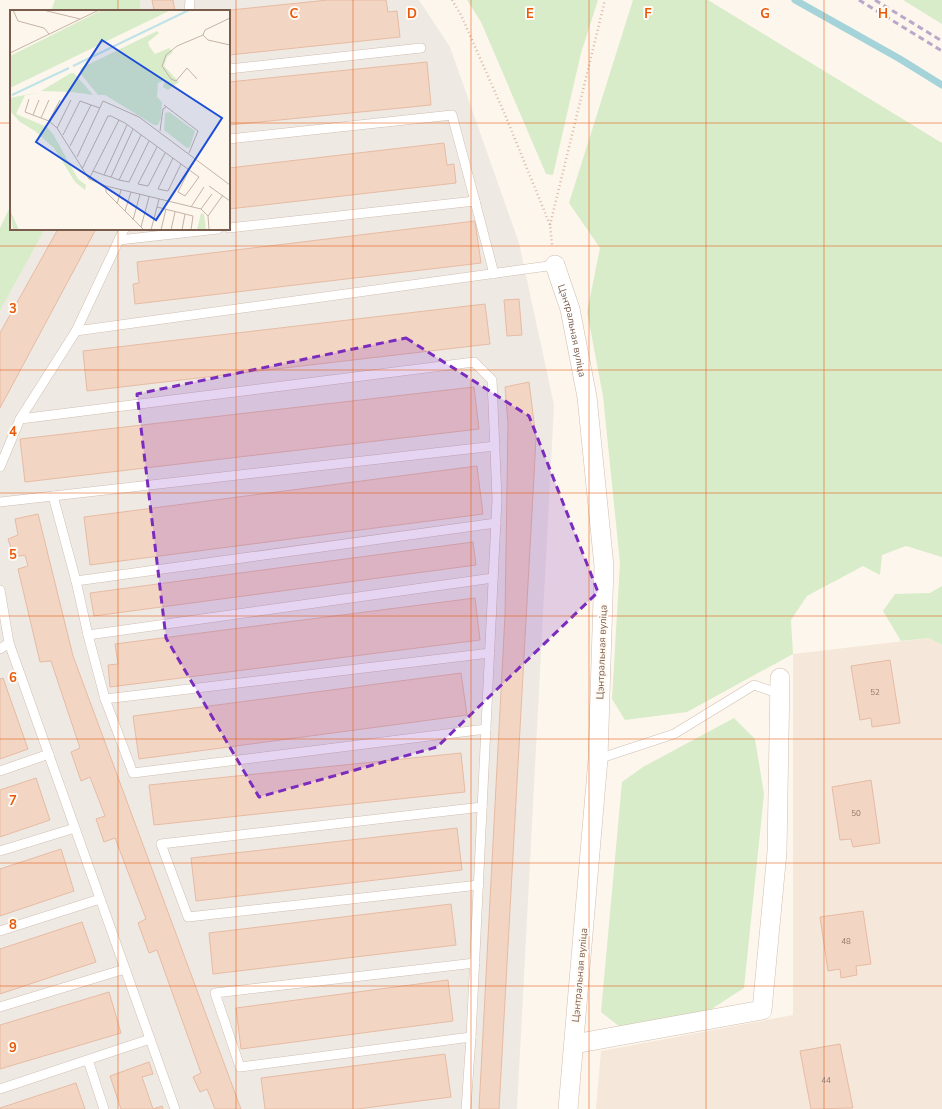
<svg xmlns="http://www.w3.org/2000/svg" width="942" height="1109" font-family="'Nunito Sans',sans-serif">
<rect width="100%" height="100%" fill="#fdf6ec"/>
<polygon fill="#f5e8da" points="930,638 942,645 942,1109 596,1109 601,1051 793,1015 793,654"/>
<polygon fill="#efe9e4" points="140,0 419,0 450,47 519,243 554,405 517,1109 0,1109 0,311 45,229 229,229 229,11 141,11"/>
<g fill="#d8ecc9">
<polygon points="55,0 140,0 141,11 51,11"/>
<polygon points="467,0 598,0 581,53 553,175 546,174 481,22"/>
<polygon points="633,0 708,0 942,143 942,557 906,546 882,555 880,575 863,566 807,596 791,620 793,654 687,712 625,720 612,699 620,563 603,396 587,312 600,248 569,203"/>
<polygon points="903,0 942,0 942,24"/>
<polygon points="11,205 11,229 45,229 0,311 0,228"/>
<polygon points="942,586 942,645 929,638 901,641 883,611 895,594 930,593"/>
<polygon points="734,718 755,739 764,794 744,988 710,1010 620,1027 601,1012 622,782 643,767"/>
</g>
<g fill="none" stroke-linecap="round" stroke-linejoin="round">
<polyline stroke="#a5d3da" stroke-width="7" points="795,0 900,59 942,85"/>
</g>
<g fill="#f3d5c3" stroke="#e6bba3">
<polygon points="152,0 173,0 175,11 154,11"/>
<polygon points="328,0 386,0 388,12 397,11 400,37 229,55 229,11 221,11"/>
<polygon points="427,62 431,105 229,125 229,82"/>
<polygon points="444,143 447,165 454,164 456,183 229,209 229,168"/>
<polygon points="475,221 481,263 135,304 133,284 139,283 137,262"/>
<polygon points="58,229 96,229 0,408 0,333"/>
<polygon points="519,299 522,335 507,336 504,300"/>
<polygon points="485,304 490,344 87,391 83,351"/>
<polygon points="529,382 536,439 499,1109 479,1109 505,615 508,423 505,387"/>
<polygon points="474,387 479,429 25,482 20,439"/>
<polygon points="477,466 483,514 90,565 84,517"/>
<polygon points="38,514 73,656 241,1109 215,1109 207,1089 200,1092 193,1077 201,1073 157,950 149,953 138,923 146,919 115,838 104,842 96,819 105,816 90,777 81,781 71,752 80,748 51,661 40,662 18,569 28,566 25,555 14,557 8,539 18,535 15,519"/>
<polygon points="473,542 476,565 94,616 90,593"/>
<polygon points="475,598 480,640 110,687 108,665 118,664 115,644"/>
<polygon points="890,660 900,723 872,727 871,718 860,720 851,666"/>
<polygon points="461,673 467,715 139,759 133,716"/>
<polygon points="3,678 28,749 0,759 0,679"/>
<polygon points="461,753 465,792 154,825 149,785"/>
<polygon points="36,778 50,820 0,837 0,790"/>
<polygon points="871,780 880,843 853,847 851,839 840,840 832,787"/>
<polygon points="457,828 462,870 196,901 191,858"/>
<polygon points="61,849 74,891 0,916 0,869"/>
<polygon points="451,904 456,945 213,974 209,933"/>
<polygon points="863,911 871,964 856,966 857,975 841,978 840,969 828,971 820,917"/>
<polygon points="82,922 96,962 0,994 0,949"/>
<polygon points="448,980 453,1021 241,1049 236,1008"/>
<polygon points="109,992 121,1033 0,1069 0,1025"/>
<polygon points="840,1044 853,1108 811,1109 800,1051"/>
<polygon points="445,1054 451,1097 357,1109 265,1109 261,1078"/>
<polygon points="149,1062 153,1074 142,1077 153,1109 162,1106 163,1109 121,1109 110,1076"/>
<polygon points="76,1083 85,1109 0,1109 0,1108"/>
</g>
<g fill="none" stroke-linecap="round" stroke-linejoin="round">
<g stroke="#d1beb0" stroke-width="10">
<g id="lane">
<polyline points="189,11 190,0"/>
<polyline points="229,69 421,48"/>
<polyline points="229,139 452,115 475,201"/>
<polyline points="229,228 475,201 494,274"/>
<polyline points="119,240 218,229"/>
<polyline points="76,331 555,265"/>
<polyline points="20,419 474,362 492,380 497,499 471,1037 466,1109"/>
<polyline points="0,467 20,419 76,331 124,229"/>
<polyline points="53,496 76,581 496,523"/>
<polyline points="0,502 495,446"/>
<polyline points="76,581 88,635 493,578"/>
<polyline points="0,590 9,643 175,1109"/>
<polyline points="88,635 105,699 490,653"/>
<polyline points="0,649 9,643"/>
<polyline points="105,699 133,773 486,729"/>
<polyline points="598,759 674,734 754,685 780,694"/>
<polyline points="0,771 49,754"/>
<polyline points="0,851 75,828"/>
<polyline points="479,885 188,917 161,844 482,807"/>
<polyline points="0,931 100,899"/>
<polyline points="0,1007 125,969"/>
<polyline points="471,1037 240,1067 215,993 475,963"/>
<polyline points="88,1060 104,1109"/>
<polyline points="0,1089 150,1039"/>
</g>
</g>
<g stroke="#d1beb0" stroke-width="20">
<g id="street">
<path id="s1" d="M555,265L570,309L587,397L604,566L598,759L568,1109"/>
<polyline points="574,1044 762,1010 777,852 780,678"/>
</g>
</g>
<g stroke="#d9b8a5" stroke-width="2.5" stroke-dasharray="1 3" stroke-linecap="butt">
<polyline points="452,0 461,15 506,117 550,225 552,245"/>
<polyline points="550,225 605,0"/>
</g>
<use href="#lane" stroke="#fff" stroke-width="9"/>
<use href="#street" stroke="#fff" stroke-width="19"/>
<g stroke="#b9a8c9" stroke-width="3" stroke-dasharray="6 4" stroke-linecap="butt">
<polyline points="859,0 942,51"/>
<polyline points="875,0 942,41"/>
</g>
</g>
<path fill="#7b2cbf" fill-opacity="0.2" stroke="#7b2cbf" stroke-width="3" stroke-dasharray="8 5" stroke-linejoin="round" d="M406,338L529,416L598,592L437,747L259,797L166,638L137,394Z"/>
<path fill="none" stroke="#e8590c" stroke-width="1" stroke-opacity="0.55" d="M118,0V11M236,0V1109M353,0V1109M471,0V1109M589,0V1109M706,0V1109M824,0V1109M0,123H11M229,123H942M118,229V1109M0,246H942M0,370H942M0,493H942M0,616H942M0,739H942M0,863H942M0,986H942"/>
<g text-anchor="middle" stroke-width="4" stroke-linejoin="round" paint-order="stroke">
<g font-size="8" fill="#987a6a">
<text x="875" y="695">52</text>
<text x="856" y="816">50</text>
<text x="846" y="944">48</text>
<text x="826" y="1083">44</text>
</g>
<g font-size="10" fill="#7a5c4d" stroke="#fffaf3">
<text dy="4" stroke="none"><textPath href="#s1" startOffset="68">Цэнтральная вуліца</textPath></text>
<text transform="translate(601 652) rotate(-88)" y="4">Цэнтральная вуліца</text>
<text transform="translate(579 975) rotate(-85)" y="4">Цэнтральная вуліца</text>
</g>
</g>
<g transform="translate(10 10)">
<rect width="220" height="220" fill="#fdf6ec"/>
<path d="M92,0H161L0,78V46ZM147,21L149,23L138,32L139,36L145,44L159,38L163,42L157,47L154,56L169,72L158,80L153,77L155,70L148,73L147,87L152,92L151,108L148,115H144L95,85H88L70,63L71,58ZM61,63H64L83,85L62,82L31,81ZM32,83L15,85L6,104L37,117L43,124L68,169L76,175L75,180L65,172L44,138L25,121L10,112L0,101V88L19,84ZM159,102L185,121L180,137L177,138L154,120L155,103ZM0,200L9,220H3ZM191,203L194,204L196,220H187Z" fill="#d8ecc9"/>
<path fill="none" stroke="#bfe3e8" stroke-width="2" d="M63,56L179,0M2,85L59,58"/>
<path fill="none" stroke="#c5b3a7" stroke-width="1" d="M3,0L8,11L34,18L39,24M33,0L70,9M193,25L198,30L220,35M0,43L89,0M187,69L177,58L166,71L161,69L152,56L156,45L167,36L193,25L195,20L220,8M19,89L15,102L39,111L47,118L79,169L96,176L191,199L198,206L199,220M154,95L188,121L179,143M23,105L29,90M31,108L39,90M39,111L50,90M47,118L61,90M150,121L153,99L156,97M53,125L70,91L81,95M60,136L81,95L90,98M147,137L128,174L138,176L155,143M67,147L93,91L129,107L220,175M163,148L148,179L158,181L171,154M72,159L98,106H101L115,113L171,154L189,167L175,186L168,182L179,160M83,161L94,165L117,115M94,165L101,167L123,119M101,167L109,170L131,125M79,169L109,110M109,170L119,172L139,131M96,176V182L134,220M199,176L220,191M107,194L111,180M147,197L183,206L181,220M181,197L194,177M191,199L202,184M115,201L121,182M198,206L213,185M123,210L130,184M131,217L139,187M141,220L149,189M151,220L156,199M161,220L165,202M172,220L175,204"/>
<path fill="#1d4ed8" fill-opacity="0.15" stroke="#1d4ed8" stroke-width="2" d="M92,30L212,108L146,210L26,132Z"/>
<rect width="220" height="220" fill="none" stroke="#7a5c4d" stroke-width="2"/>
</g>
<g font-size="13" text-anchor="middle" font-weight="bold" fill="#e8590c" stroke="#fffaf3" stroke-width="4" stroke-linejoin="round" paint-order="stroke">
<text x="294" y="18">C</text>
<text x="412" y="18">D</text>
<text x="530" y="18">E</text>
<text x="648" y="18">F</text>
<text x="765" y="18">G</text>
<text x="883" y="18">H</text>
<text x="13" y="313">3</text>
<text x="13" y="436">4</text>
<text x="13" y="559">5</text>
<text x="13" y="682">6</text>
<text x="13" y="805">7</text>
<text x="13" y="929">8</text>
<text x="13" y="1052">9</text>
</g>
</svg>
